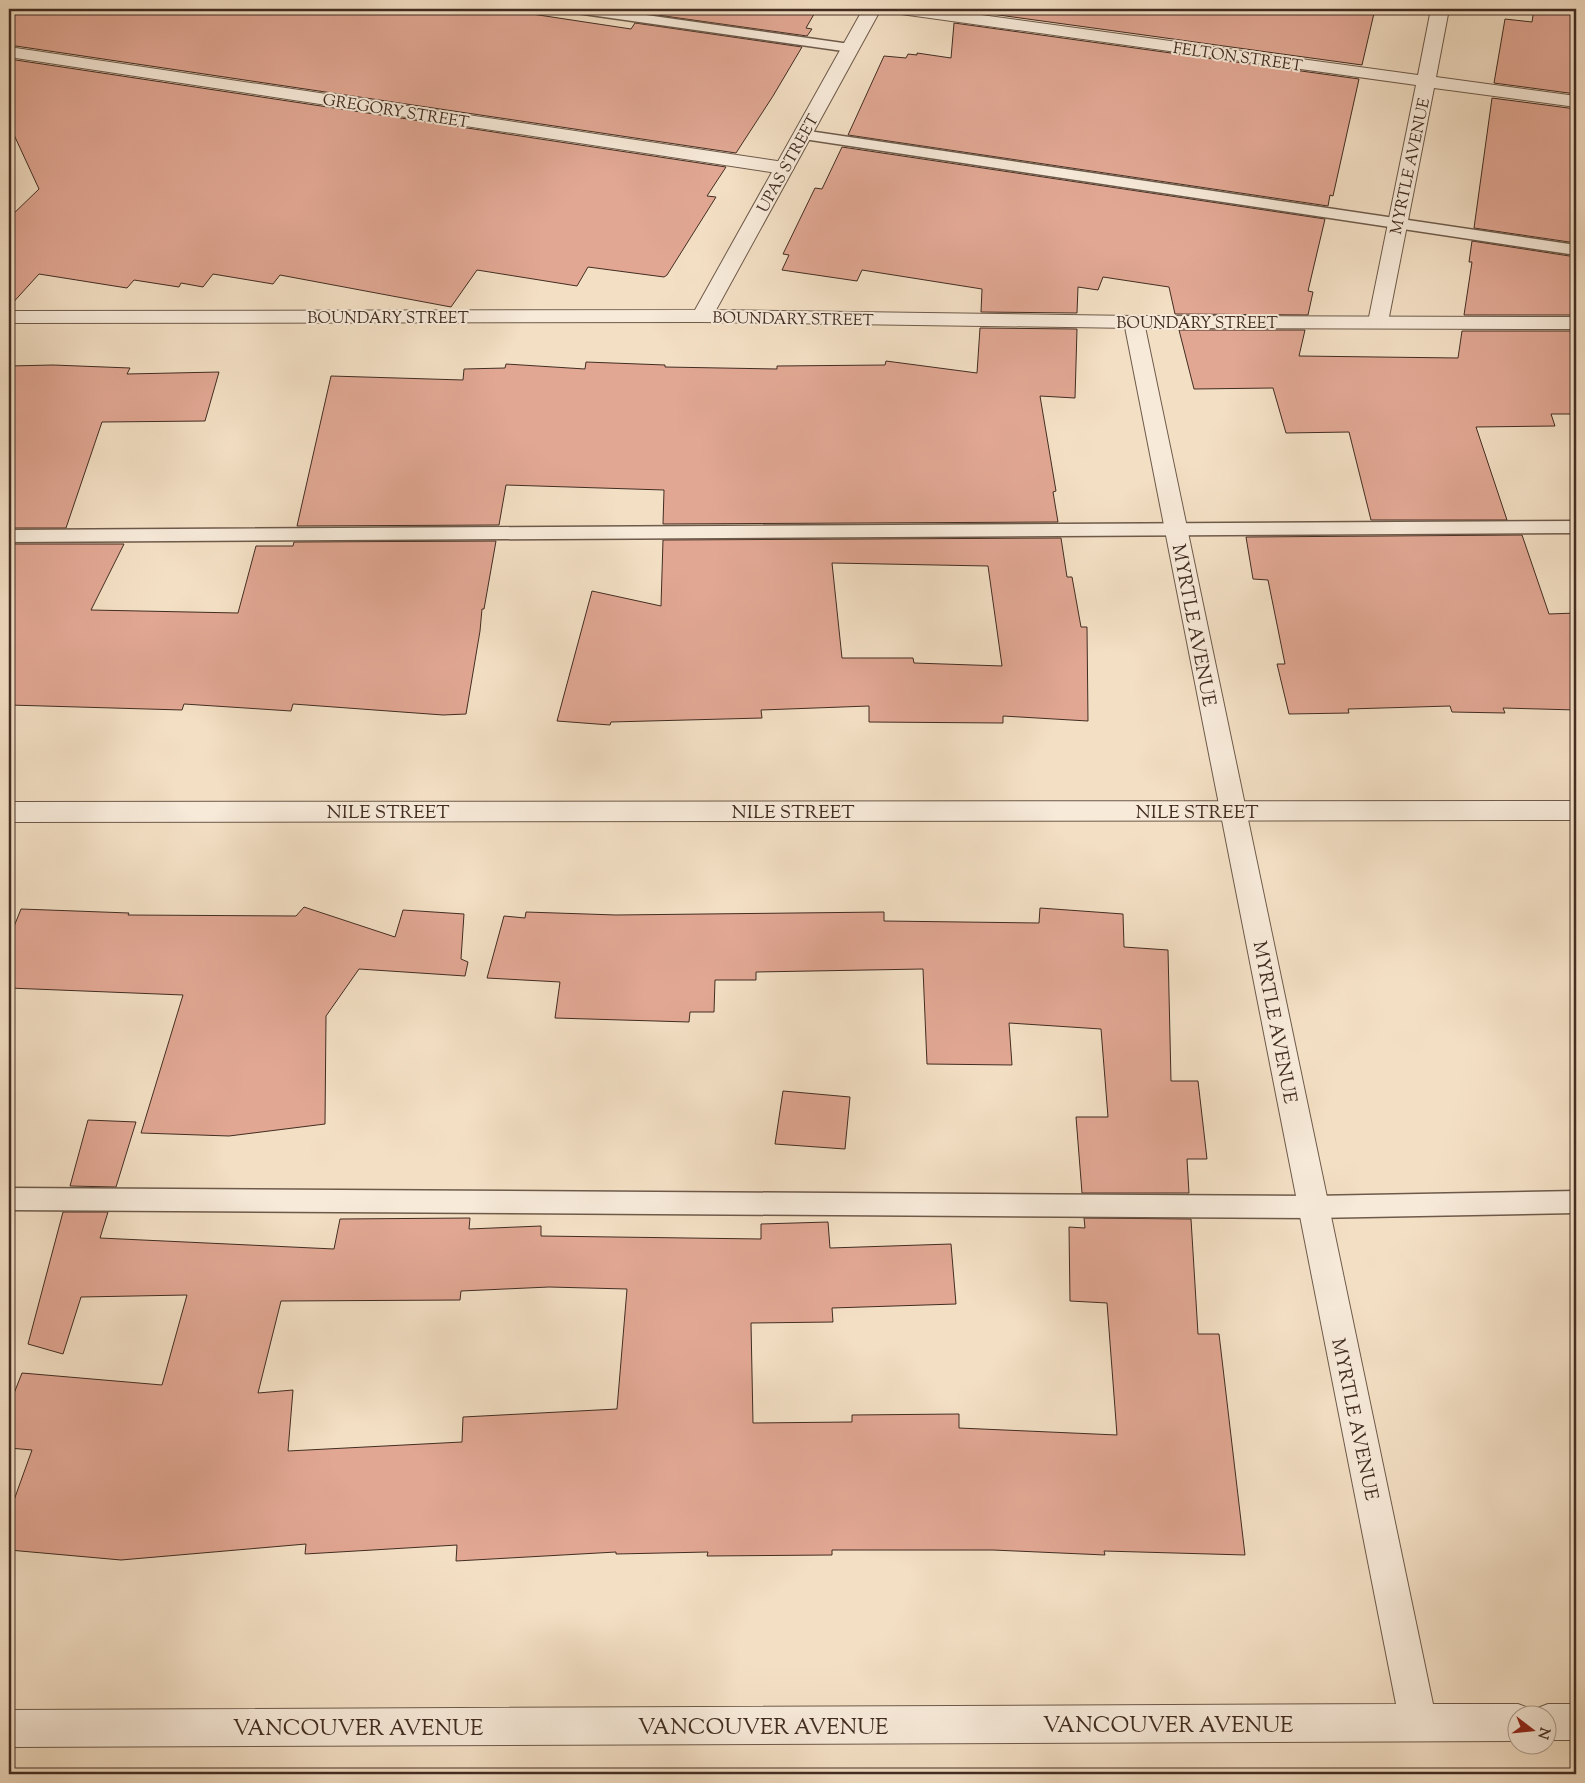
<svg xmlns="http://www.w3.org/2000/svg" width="1585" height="1783" font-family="'Sorts Mill Goudy',serif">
<rect width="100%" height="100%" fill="#f3dfc4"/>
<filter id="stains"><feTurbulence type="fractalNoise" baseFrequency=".004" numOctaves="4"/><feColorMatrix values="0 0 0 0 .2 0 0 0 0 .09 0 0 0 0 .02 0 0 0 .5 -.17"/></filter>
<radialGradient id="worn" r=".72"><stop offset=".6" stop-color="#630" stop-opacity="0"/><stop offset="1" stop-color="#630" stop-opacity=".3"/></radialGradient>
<g fill="#e1a793" stroke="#422d22" fill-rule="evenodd">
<polygon points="9,9 499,9 631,29 635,23 802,47 773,96 736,153 9,45"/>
<polygon points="646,9 817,9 806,28 812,29 807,36 643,13"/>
<polygon points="955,9 1375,9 1362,65"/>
<polygon points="1534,9 1576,11 1576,94 1494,83 1505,19 1532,22"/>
<polygon points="954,23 1359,79 1333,196 1330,195 1328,206 848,135 884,56 906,58 908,54 917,55 917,53 951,58"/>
<polygon points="9,59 726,167 707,196 716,197 667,275 664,277 588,267 577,286 477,270 451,307 280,275 273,284 213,274 203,287 181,283 179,287 134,280 127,288 39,274 9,307 9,218 39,189 9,124"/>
<polygon points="1492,98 1576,109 1576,243 1474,228"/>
<polygon points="842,147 1325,219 1308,291 1313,292 1308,315 1175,314 1169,287 1103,277 1098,290 1078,287 1077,313 981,312 982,289 862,270 857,281 782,270 789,255 783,254 815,188 822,189"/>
<polygon points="1472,241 1576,257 1576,315 1464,315 1472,262 1469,262"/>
<polygon points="980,328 1077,329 1075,398 1040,396 1056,491 1053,492 1058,522 663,524 664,490 506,485 499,525 297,526 331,376 463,380 464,369 505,368 506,364 585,369 586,362 665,365 665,367 777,369 777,366 885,365 886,361 977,373"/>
<polygon points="1179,330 1305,330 1299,356 1458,358 1462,331 1576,331 1576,414 1551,414 1555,426 1476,427 1507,520 1371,520 1349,432 1286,433 1273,388 1194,389"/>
<polygon points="53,365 130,368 127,374 219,372 205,421 102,422 66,528 9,528 9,366"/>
<polygon points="1522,535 1549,614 1576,613 1576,710 1503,708 1505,713 1452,712 1450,706 1348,709 1349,713 1289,714 1277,664 1285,664 1268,580 1253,579 1246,537"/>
<path d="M1061,538L1067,577H1072L1081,627H1087L1088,721L1003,716V723L869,722V706L761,710L762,718L611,722L610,725L557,721L592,591L661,606L663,540ZM832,563L988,566L1002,666L914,663L913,658H842Z"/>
<polygon points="496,541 484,609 482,609 480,631 466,714 443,715 293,704 291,711 184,704 182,710 9,705 9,544 124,544 91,610 238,613 256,546 293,546 294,542"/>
<polygon points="304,907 395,937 403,910 464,914 461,959 468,962 465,976 359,969 326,1016 325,1124 229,1136 141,1133 183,995 9,988 9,939 21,909 129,913 128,915 296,916"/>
<polygon points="1040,908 1123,914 1124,947 1168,950 1171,1081 1198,1081 1207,1159 1187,1159 1189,1193 1082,1193 1076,1117 1108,1117 1101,1029 1009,1023 1012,1065 927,1064 923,969 756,972 756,980 715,980 714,1012 690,1012 689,1022 555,1018 560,982 487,978 504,916 525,918 526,912 616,915 884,912 884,921 1039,923"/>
<polygon points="783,1091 850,1097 845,1149 775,1144"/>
<polygon points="88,1120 136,1122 116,1187 70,1186"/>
<path d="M63,1212H108L100,1238L334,1249L340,1219L470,1218L469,1229L541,1226V1236L761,1239V1224L828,1222L830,1248L951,1244L956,1304L832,1308L833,1322L751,1323L753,1423L852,1422V1415L959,1414V1428L1117,1435L1107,1303L1070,1301L1069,1227L1085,1228L1084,1218L1191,1219L1198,1334H1219L1245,1555L1104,1551L1105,1555L993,1550H832V1555L707,1556L708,1552L616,1554V1552L456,1561L457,1545L305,1554L306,1544L121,1560L9,1550V1514L32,1450L9,1448V1406L22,1373L162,1385L187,1295L81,1297L63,1354L28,1344ZM549,1287L627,1289L617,1409L463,1417L462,1442L288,1451L293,1390L258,1393L281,1301L460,1300L461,1291Z"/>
</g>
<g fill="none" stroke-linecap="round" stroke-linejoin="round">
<g stroke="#6e5a4a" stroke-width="3">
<g id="service">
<polygon points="569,9 604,9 850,44 855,45 857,48 855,51 850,52 576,13 571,12"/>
<polygon points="802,130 1576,245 1576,255 797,138 794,135 797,132"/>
<polygon points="1576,521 1576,533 9,542 9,530"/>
<polygon points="9,1188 1313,1196 1576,1191 1576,1213 1313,1218 9,1210"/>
</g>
</g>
<g stroke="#6e5a4a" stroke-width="2">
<g id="minor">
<polygon points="892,9 937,9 1418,75 1431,9 1449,9 1436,77 1576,96 1576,107 1434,88 1388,322 1385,326 1378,328 1371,326 1368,322 1416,85 901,14 895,13"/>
<polygon points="9,47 784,162 791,164 794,168 791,172 784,174 9,57"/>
<polygon points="1134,316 1141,318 1144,322 1433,1704 1518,1704 1531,1709 1533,1714 1535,1709 1548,1704 1576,1704 1576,1740 1548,1740 1548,1716 1518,1716 1518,1741 9,1747 9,1710 1396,1704 1124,322 1127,318"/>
</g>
</g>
<g stroke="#6e5a4a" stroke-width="2">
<g id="tertiary">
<polygon points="863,9 881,9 716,310 1134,316 1576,317 1576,329 1134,328 702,322 9,323 9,311 695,310"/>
<polygon points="9,802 1576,801 1576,820 9,822"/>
</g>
</g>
<use href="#service" fill="#f7ead9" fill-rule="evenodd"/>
<use href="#minor" fill="#f7ead9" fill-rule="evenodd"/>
<use href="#tertiary" fill="#f7ead9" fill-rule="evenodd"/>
</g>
<g text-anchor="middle" stroke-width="4" stroke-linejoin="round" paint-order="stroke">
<g font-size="16" fill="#422d22" stroke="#f7ead9">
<text transform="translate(1238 56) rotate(8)" y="6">FELTON STREET</text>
<text transform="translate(396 110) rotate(9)" y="6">GREGORY STREET</text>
<text transform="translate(787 163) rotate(-61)" y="6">UPAS STREET</text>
<text transform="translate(1409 166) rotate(-78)" y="6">MYRTLE AVENUE</text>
<text x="388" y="323">BOUNDARY STREET</text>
<text transform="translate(793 318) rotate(1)" y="6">BOUNDARY STREET</text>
<text x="1197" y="328">BOUNDARY STREET</text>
</g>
<g font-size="19" fill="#422d22" stroke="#f7ead9">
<text transform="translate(1195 625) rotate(79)" y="7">MYRTLE AVENUE</text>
<text x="388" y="818">NILE STREET</text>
<text x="793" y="818">NILE STREET</text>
<text x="1197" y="818">NILE STREET</text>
<text transform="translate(1276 1022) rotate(79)" y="7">MYRTLE AVENUE</text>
<text transform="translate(1356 1419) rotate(78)" y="7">MYRTLE AVENUE</text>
</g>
<g font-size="22" fill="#422d22" stroke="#f7ead9">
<text x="1168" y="1732">VANCOUVER AVENUE</text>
<text x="763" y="1734">VANCOUVER AVENUE</text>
<text x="358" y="1735">VANCOUVER AVENUE</text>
</g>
</g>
<rect width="1585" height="1783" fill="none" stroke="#f3dfc4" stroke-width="30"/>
<rect x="10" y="10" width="1565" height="1763" fill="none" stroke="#422d22" stroke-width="2.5"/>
<rect x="15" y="15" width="1555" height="1753" fill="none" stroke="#422d22"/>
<g transform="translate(1532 1730) rotate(106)"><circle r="24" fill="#f7ead9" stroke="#af9e90"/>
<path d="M0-4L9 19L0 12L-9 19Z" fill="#8f2418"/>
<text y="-8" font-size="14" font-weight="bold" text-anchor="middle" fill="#422d22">N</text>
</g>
<rect width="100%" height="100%" filter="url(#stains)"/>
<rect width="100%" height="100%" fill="url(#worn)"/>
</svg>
